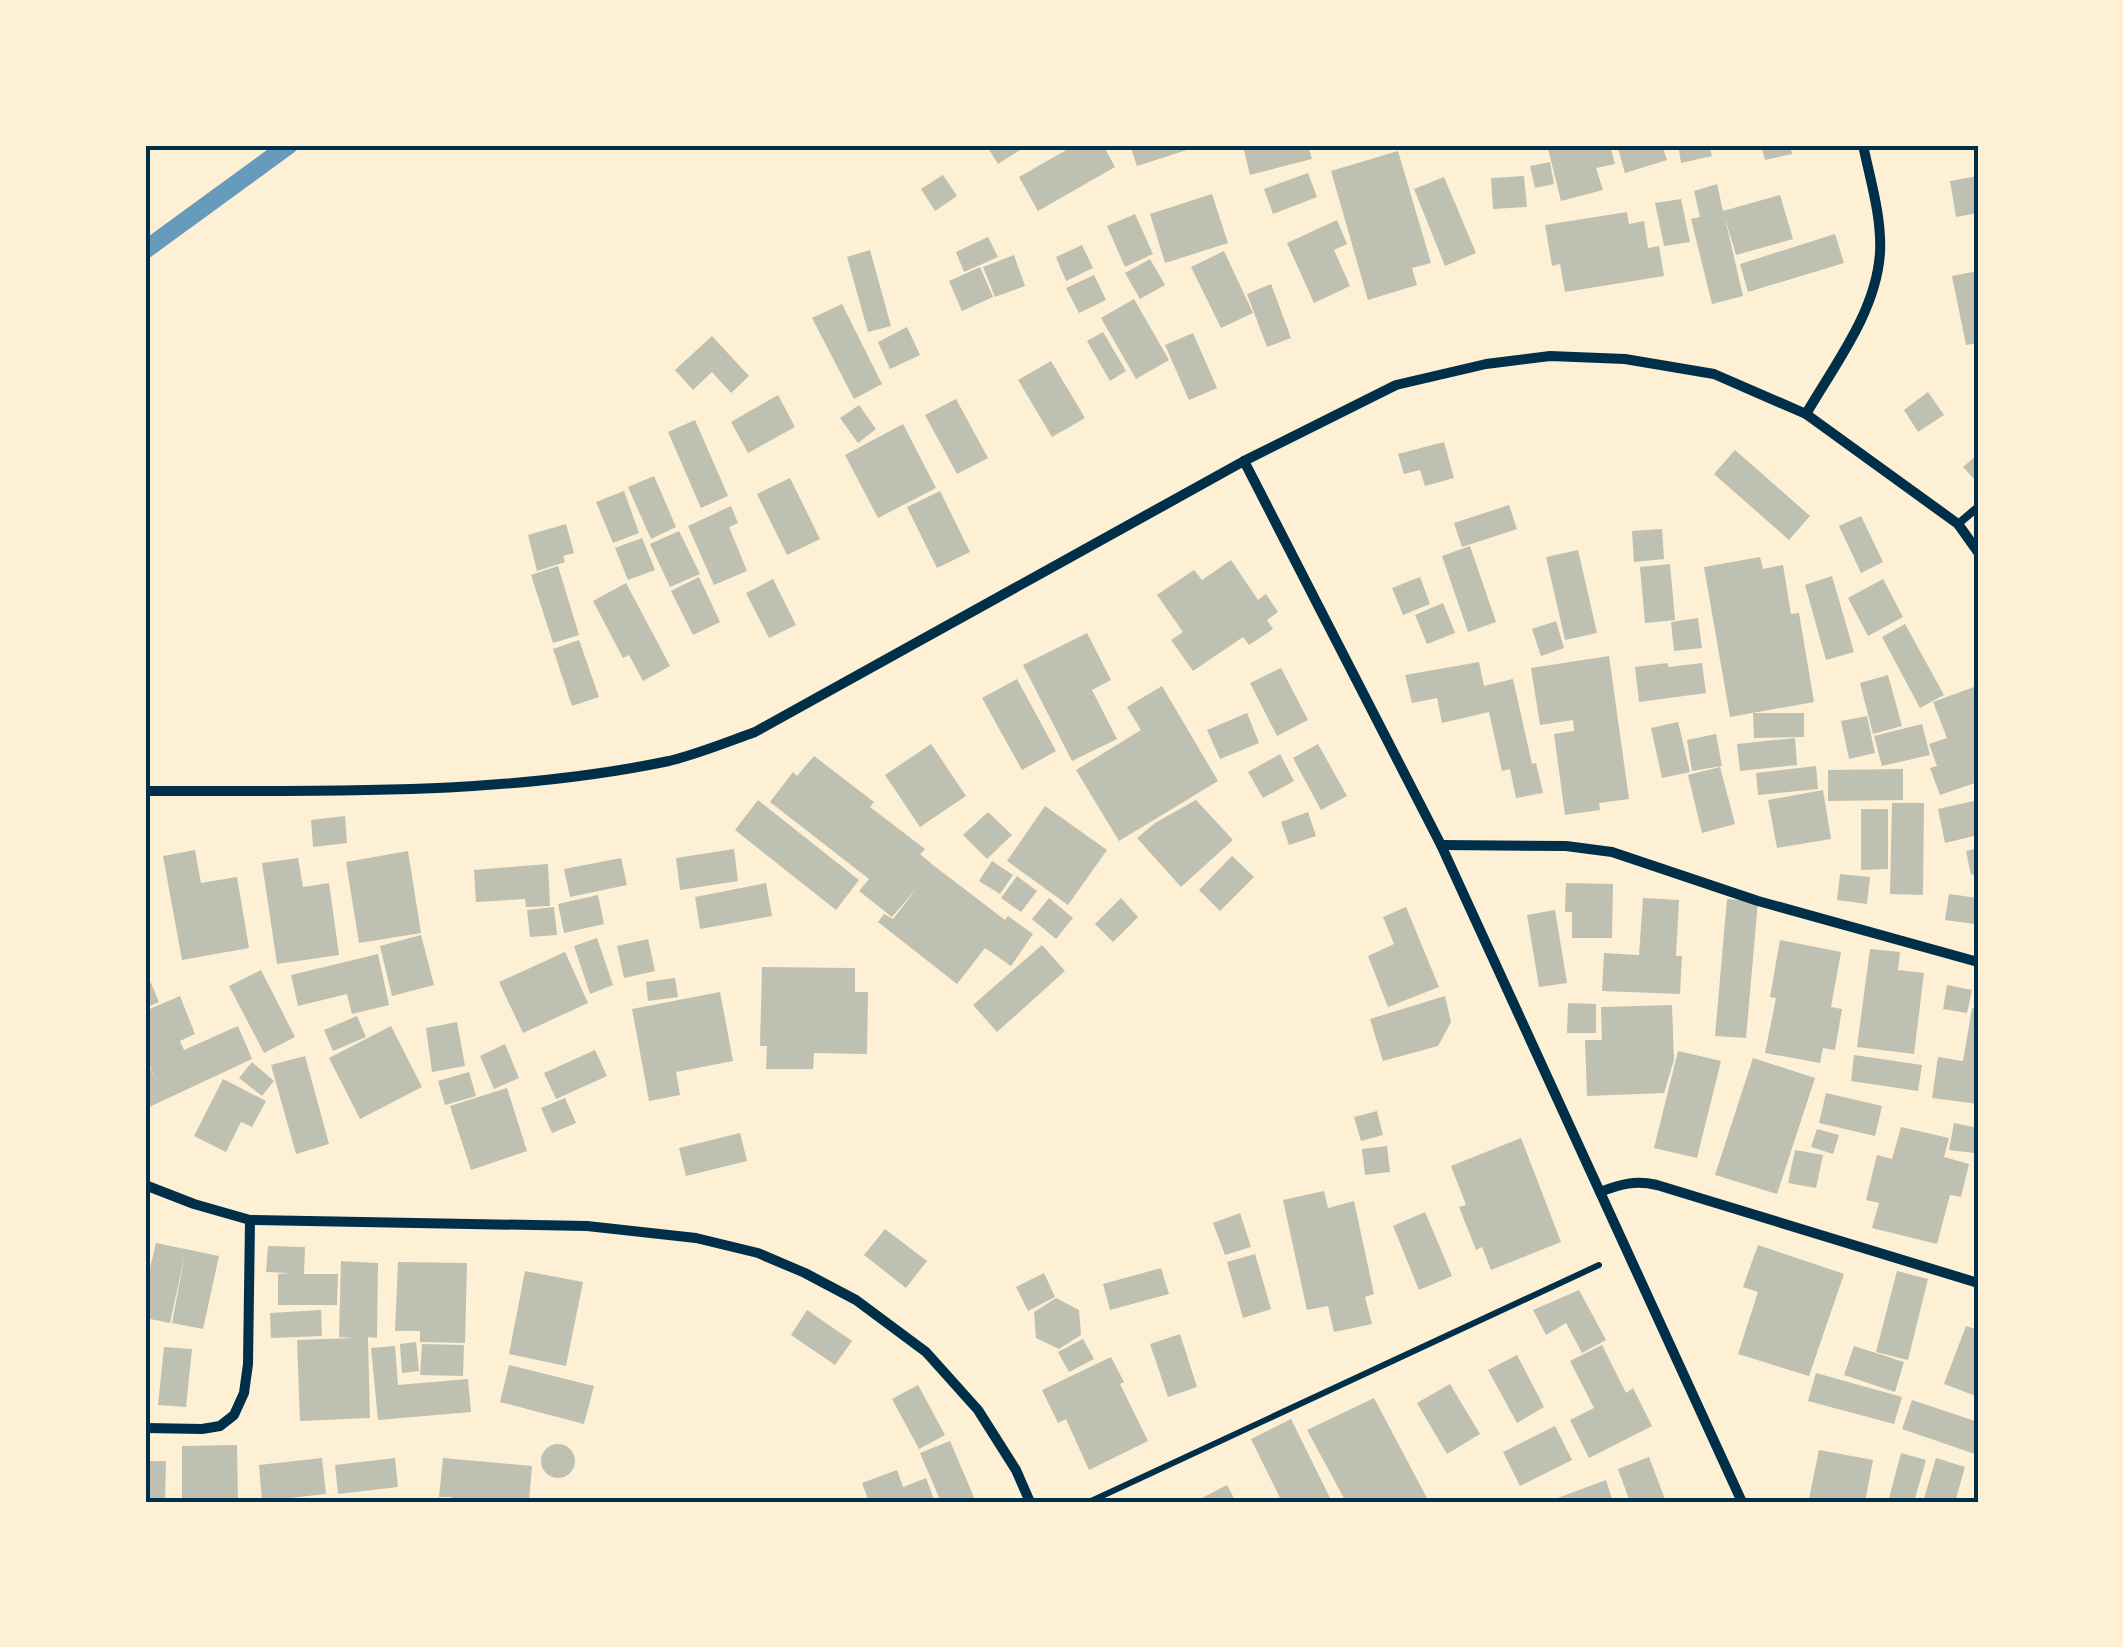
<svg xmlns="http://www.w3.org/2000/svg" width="2123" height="1647" font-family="Figtree,sans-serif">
<rect width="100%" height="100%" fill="#fdf0d5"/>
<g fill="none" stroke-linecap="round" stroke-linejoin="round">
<polyline stroke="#669bbc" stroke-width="18" points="145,250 289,145"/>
</g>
<g fill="#bec0b2">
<polygon points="986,145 1028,145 998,164"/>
<polygon points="1075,145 1103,145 1115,167 1038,211 1019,177"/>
<polygon points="1130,145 1188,145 1190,149 1137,166"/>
<polygon points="1264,145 1308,145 1312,159 1250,175 1244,150"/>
<polygon points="1547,145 1610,145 1615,164 1596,168 1603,190 1561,201"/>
<polygon points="1617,145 1662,145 1667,160 1625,173"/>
<polygon points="1678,145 1709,145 1712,156 1681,163"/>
<polygon points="1761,145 1790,145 1792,154 1765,160"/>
<polygon points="1398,151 1431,263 1412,268 1417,285 1368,300 1331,171"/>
<polygon points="1550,162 1554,184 1535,188 1530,166"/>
<polygon points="1308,173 1317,197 1273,214 1264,189"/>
<polygon points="943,175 957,196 935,211 921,189"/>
<polygon points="1524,176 1527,207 1493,209 1491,178"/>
<polygon points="1978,176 1978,213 1956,217 1950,181"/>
<polygon points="1444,177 1476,253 1445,266 1414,189"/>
<polygon points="1717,184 1723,211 1780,195 1793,239 1736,255 1725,218 1743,296 1712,304 1691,219 1700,217 1694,191"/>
<polygon points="1212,194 1228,243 1165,263 1150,214"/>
<polygon points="1681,199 1690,242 1664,246 1655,203"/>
<polygon points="1627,212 1629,224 1644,221 1648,248 1659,246 1664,276 1565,292 1560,264 1552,266 1545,225"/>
<polygon points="1135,214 1153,254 1125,267 1107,226"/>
<polygon points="1337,220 1347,244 1334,250 1350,286 1314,303 1287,243"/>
<polygon points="1835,234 1844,263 1748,292 1740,264"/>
<polygon points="988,237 998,257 964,272 956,252"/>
<polygon points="1082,245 1093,268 1066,281 1056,257"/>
<polygon points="870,250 891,326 868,332 847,257"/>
<polygon points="1224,251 1253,313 1221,328 1191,267"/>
<polygon points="1014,255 1025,286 995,297 983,267"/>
<polygon points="1150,259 1165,285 1140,299 1125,273"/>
<polygon points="980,267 993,297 962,311 949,281"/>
<polygon points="1978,271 1978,343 1966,345 1952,276"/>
<polygon points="1094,275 1106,300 1079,313 1066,288"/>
<polygon points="1271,284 1291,338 1267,347 1247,294"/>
<polygon points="1134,299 1169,360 1136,379 1101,318"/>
<polygon points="842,304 882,384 854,399 812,318"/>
<polygon points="907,327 920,355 890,369 878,342"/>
<polygon points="1103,332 1126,371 1110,381 1087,341"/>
<polygon points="1193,333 1217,388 1189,400 1165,345"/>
<polygon points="712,336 749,376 731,393 712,372 693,390 675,370"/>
<polygon points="1051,361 1085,418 1052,437 1018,380"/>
<polygon points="1928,392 1944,415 1918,432 1904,410"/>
<polygon points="778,395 795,427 748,453 731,422"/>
<polygon points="956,399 988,458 957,474 925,415"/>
<polygon points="859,405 876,429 858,443 840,418"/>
<polygon points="695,420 728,496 701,508 668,432"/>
<polygon points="903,424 936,488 878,518 845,455"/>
<polygon points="1444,442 1454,478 1425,486 1420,470 1404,474 1398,454"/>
<polygon points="1735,450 1810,516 1789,540 1714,474"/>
<polygon points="1978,454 1978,478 1975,480 1963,467"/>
<polygon points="654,476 676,527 651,539 628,487"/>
<polygon points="790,478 820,539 787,555 757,494"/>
<polygon points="624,491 639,533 613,543 596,502"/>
<polygon points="940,491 970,552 937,568 907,507"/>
<polygon points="1509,505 1517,529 1462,547 1454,523"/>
<polygon points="731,506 738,523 729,527 747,571 714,585 688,526"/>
<polygon points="1861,516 1883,562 1861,573 1839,526"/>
<polygon points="566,524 574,553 563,556 565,562 537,571 528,535"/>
<polygon points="1662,529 1664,559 1634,562 1632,531"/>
<polygon points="679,531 700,574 670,587 650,544"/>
<polygon points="642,538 655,570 628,580 615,548"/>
<polygon points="1470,546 1496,622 1468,632 1442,556"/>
<polygon points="1578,550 1597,633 1565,640 1546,557"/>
<polygon points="1760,557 1763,569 1783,565 1791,614 1799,613 1814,702 1730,717 1704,567"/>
<polygon points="1231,560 1258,600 1266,594 1278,612 1267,620 1273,629 1249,645 1243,637 1193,671 1171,640 1183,632 1157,595 1194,570 1202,580"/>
<polygon points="1670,564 1675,620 1645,623 1640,567"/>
<polygon points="558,566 579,635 553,643 531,575"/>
<polygon points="1832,576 1854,652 1826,660 1805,585"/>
<polygon points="699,577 720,622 693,635 671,591"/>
<polygon points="1420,577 1430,604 1403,615 1392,588"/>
<polygon points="773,579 796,625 769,638 746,593"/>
<polygon points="1883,579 1903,617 1868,636 1848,598"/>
<polygon points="626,583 670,666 643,681 629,655 623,658 593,601"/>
<polygon points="1443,603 1455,633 1427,644 1415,615"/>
<polygon points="1698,618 1702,648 1674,651 1671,622"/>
<polygon points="1556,621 1564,648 1541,656 1532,629"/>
<polygon points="1905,624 1944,695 1920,708 1882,637"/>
<polygon points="1087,633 1111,680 1092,690 1117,739 1072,761 1023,665"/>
<polygon points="579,640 599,697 572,706 553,649"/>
<polygon points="1609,656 1629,799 1599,803 1600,810 1565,815 1554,734 1574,731 1573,720 1540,725 1531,668"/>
<polygon points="1479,662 1484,686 1513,679 1532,764 1536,763 1543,793 1516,798 1510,769 1502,771 1489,712 1442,723 1437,698 1412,703 1405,675"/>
<polygon points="1668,663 1668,667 1702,663 1706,693 1639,702 1635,667"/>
<polygon points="1281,668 1308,720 1277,736 1250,683"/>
<polygon points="1888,675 1902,726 1873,734 1860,683"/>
<polygon points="1017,679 1056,751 1022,770 982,698"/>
<polygon points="1162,686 1218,781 1119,841 1076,770 1141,730 1127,707"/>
<polygon points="1974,687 1978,699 1978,782 1940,795 1930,768 1937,766 1929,744 1947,738 1933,702"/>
<polygon points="1247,713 1259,743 1220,759 1207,730"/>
<polygon points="1753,713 1804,713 1804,737 1754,738"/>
<polygon points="1867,716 1875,753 1849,759 1841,721"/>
<polygon points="1678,722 1690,772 1662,778 1651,728"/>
<polygon points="1922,724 1930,755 1882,766 1874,736"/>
<polygon points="1716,734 1722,766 1692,771 1687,740"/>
<polygon points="1795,738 1797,765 1740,771 1737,744"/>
<polygon points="931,744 966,796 920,827 885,775"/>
<polygon points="1318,744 1347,796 1321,810 1293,758"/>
<polygon points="1280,754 1294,781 1263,798 1248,772"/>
<polygon points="814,756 874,802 870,807 925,849 920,854 933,865 1005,920 1008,916 1033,934 1011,966 985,948 957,984 878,922 884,914 893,919 917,888 892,917 859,891 869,879 770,802 793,772 797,776"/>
<polygon points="1816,766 1818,789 1758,795 1756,773"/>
<polygon points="1720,767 1735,824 1702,833 1688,775"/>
<polygon points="1903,769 1903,800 1828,801 1828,770"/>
<polygon points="1823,790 1831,839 1777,848 1768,800"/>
<polygon points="758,800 859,880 836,910 735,830"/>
<polygon points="1196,800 1233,840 1181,887 1137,838 1155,823"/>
<polygon points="1978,800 1978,835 1945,843 1938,809"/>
<polygon points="1892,803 1924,803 1923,895 1890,894"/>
<polygon points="1045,806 1107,850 1068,905 1007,861"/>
<polygon points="1861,809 1888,809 1888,869 1861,870"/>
<polygon points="988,812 1012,835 987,859 963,835"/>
<polygon points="1308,812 1316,836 1289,845 1281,822"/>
<polygon points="345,816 347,843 313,847 311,820"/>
<polygon points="1978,848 1978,873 1971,875 1966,851"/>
<polygon points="734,849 738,881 680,890 676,858"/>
<polygon points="195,850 201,883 237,877 249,948 182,960 163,856"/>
<polygon points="408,851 421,933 359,943 346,862"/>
<polygon points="1232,856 1254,877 1220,911 1199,890"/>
<polygon points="298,858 303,887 329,883 339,955 277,964 262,863"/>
<polygon points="621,858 627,885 570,897 564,869"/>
<polygon points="992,861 1013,875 1000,894 979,881"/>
<polygon points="548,864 550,906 526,907 525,899 476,902 474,870"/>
<polygon points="1840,874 1870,877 1867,904 1837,900"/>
<polygon points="1017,876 1037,891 1021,912 1001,898"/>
<polygon points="766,883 772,916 700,929 695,897"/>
<polygon points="1566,883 1613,884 1612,938 1572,938 1572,912 1565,912"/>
<polygon points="1949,894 1978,898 1974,924 1945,920"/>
<polygon points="598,895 604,924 564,933 558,904"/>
<polygon points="1049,898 1073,918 1056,939 1032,919"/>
<polygon points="1121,898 1138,917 1113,942 1095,924"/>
<polygon points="1643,898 1679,900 1676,956 1682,956 1680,994 1602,991 1604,953 1639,955"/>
<polygon points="1727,899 1758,901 1746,1038 1715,1036"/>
<polygon points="554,907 557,935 530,937 527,910"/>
<polygon points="1406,907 1439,987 1388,1007 1368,956 1394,944 1383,917"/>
<polygon points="1555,910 1567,983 1539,987 1527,915"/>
<polygon points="421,935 434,985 392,996 380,946"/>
<polygon points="597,938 613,985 590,994 574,946"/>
<polygon points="648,939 655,971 624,978 617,946"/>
<polygon points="1780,940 1841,952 1831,1007 1842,1009 1835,1050 1823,1048 1820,1063 1765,1053 1776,998 1770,997"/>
<polygon points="1042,945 1065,971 997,1032 973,1005"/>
<polygon points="1870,949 1900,952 1898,970 1924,973 1914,1054 1857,1047"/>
<polygon points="565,952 588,1003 523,1033 499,982"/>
<polygon points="378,954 389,1005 352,1014 347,994 298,1006 291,975"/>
<polygon points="762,967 855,968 855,992 868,992 867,1054 814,1053 813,1069 766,1069 767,1046 760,1046"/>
<polygon points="145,969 159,1002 145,1008"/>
<polygon points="261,970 295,1037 264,1053 229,986"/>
<polygon points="675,978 678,997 648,1001 646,982"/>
<polygon points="1947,985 1972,990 1967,1013 1943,1009"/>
<polygon points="720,992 733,1061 676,1072 680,1095 649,1101 632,1009"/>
<polygon points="180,996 195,1034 180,1041 184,1050 238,1026 252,1059 145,1109 145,1058 158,1083 145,1056 145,1011"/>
<polygon points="1445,996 1451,1022 1438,1046 1383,1061 1370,1019"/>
<polygon points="1568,1003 1596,1004 1596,1033 1567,1033"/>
<polygon points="1672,1005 1674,1060 1664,1093 1587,1096 1585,1040 1602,1040 1601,1007"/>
<polygon points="1972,1008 1978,1009 1978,1104 1932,1098 1938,1057 1963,1061"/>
<polygon points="357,1016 366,1037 333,1051 324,1030"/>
<polygon points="457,1022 465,1066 432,1072 426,1028"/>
<polygon points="391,1026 422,1087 360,1119 329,1058"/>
<polygon points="505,1044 519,1078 494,1089 480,1056"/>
<polygon points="595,1050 607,1076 556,1099 544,1073"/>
<polygon points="1678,1051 1721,1061 1697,1158 1654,1148"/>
<polygon points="1854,1055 1922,1065 1918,1091 1851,1081"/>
<polygon points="305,1056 329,1144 296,1154 271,1065"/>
<polygon points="1753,1058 1815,1078 1777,1194 1715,1175"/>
<polygon points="252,1062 274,1081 262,1096 239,1078"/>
<polygon points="469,1072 476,1096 445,1105 438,1081"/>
<polygon points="223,1079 266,1101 252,1127 241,1122 226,1152 194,1136"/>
<polygon points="507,1088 527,1151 471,1170 450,1106"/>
<polygon points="1826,1093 1882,1106 1875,1136 1819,1123"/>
<polygon points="565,1098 576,1123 552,1133 541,1108"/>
<polygon points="1377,1111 1383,1135 1361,1141 1354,1117"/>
<polygon points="1954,1123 1978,1128 1974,1153 1949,1150"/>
<polygon points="1901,1127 1949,1138 1944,1157 1969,1164 1961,1197 1950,1195 1937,1244 1872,1228 1879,1203 1866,1200 1877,1155 1892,1159"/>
<polygon points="1817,1129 1839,1135 1833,1154 1811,1147"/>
<polygon points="740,1133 747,1161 686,1176 679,1148"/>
<polygon points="1521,1138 1561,1242 1491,1270 1482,1247 1476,1250 1459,1207 1466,1205 1451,1166"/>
<polygon points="1387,1146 1390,1172 1365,1175 1362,1149"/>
<polygon points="1795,1150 1823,1155 1816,1188 1788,1183"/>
<polygon points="1324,1191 1328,1208 1354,1201 1374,1294 1365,1297 1372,1324 1334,1332 1328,1306 1307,1310 1283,1200"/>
<polygon points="1425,1212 1452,1276 1419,1290 1393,1226"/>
<polygon points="1240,1213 1251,1247 1225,1255 1213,1223"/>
<polygon points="885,1229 927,1261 906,1288 864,1255"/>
<polygon points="156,1243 219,1256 203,1329 172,1323 185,1254 170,1323 145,1318 145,1288"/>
<polygon points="1758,1245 1844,1274 1809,1376 1738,1354 1758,1292 1743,1287"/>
<polygon points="268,1246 305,1247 304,1274 338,1274 337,1305 278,1305 278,1274 290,1273 266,1272"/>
<polygon points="1255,1254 1271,1309 1243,1318 1227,1262"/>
<polygon points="341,1261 378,1263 377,1338 368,1337 370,1418 300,1421 297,1340 353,1338 339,1337"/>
<polygon points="398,1262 467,1263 465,1343 420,1342 420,1331 395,1331"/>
<polygon points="1161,1268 1169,1294 1110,1310 1103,1284"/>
<polygon points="525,1271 583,1282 566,1366 509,1354"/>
<polygon points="1897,1271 1928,1279 1908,1360 1876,1352"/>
<polygon points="1044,1273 1055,1297 1028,1311 1016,1287"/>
<polygon points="1579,1290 1606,1340 1582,1353 1566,1323 1546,1335 1533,1310"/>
<polygon points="1056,1298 1079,1310 1081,1335 1059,1349 1036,1338 1034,1312"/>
<polygon points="321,1310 322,1336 271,1338 270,1313"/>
<polygon points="807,1310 852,1341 835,1365 791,1335"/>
<polygon points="1966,1326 1978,1330 1976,1396 1944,1384"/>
<polygon points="1180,1334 1197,1387 1168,1397 1150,1344"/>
<polygon points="1083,1339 1094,1359 1069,1372 1058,1352"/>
<polygon points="416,1342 419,1371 402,1373 400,1344"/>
<polygon points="422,1344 464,1345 463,1376 420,1375"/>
<polygon points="1602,1345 1626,1393 1633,1388 1652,1426 1589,1458 1570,1420 1594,1408 1570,1361"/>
<polygon points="395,1346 398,1385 468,1379 471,1412 378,1420 371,1348"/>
<polygon points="1854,1346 1904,1362 1895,1392 1844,1375"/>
<polygon points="164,1347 192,1349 186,1407 158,1405"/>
<polygon points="1517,1355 1544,1407 1517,1423 1488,1370"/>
<polygon points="1111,1357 1124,1382 1120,1384 1148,1441 1089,1470 1066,1419 1058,1423 1042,1390"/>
<polygon points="509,1365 594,1386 584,1424 500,1402"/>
<polygon points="1816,1373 1902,1397 1894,1424 1808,1401"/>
<polygon points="1450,1384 1480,1434 1447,1454 1417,1403"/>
<polygon points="918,1385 945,1435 919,1449 892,1399"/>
<polygon points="1374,1398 1429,1502 1346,1502 1307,1430"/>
<polygon points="1912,1400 1978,1422 1975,1454 1902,1429"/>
<polygon points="1291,1419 1331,1500 1331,1502 1282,1502 1251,1439"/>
<polygon points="1555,1426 1572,1460 1520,1486 1503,1452"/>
<polygon points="950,1441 976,1502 941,1502 920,1453"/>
<circle cx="558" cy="1461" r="17"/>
<polygon points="237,1445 238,1502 182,1502 182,1446"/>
<polygon points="1819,1450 1873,1460 1865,1502 1809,1499"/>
<polygon points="1901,1453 1926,1460 1914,1502 1888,1502"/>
<polygon points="1649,1457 1666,1502 1630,1502 1618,1469"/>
<polygon points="322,1458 326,1494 262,1501 259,1465"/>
<polygon points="395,1458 398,1487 338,1494 335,1465"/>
<polygon points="443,1458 532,1466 529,1502 451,1502 452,1497 439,1497"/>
<polygon points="1936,1458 1965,1467 1955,1502 1923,1502"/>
<polygon points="145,1461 166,1461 165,1502 145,1502"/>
<polygon points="897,1470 903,1487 926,1478 935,1502 869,1502 862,1483"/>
<polygon points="1606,1480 1613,1502 1547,1502"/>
<polygon points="1227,1485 1236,1502 1194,1502"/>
</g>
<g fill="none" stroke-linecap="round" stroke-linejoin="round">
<polyline stroke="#003049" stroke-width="6" points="1089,1502 1599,1265"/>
<polyline stroke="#003049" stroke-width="8" points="1958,524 1978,507"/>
<g stroke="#003049" stroke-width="10">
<path d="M1806,414C1835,364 1876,312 1880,253C1882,217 1870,179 1863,145"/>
<polyline points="1244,461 1441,845 1742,1502"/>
<path d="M145,791C320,790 496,797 669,761C698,754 727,742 755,732L1244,461L1396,385L1486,364L1550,356L1625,359L1714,374L1806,414L1958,524L1978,552"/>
<polyline points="1441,845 1566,846 1612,852 1758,901 1978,962"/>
<polyline points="145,1185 194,1204 250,1220 587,1226 696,1238 758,1253 805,1273 856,1300 926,1352 978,1410 1016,1470 1030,1502"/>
<path d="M1600,1192C1621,1184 1635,1180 1657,1185L1978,1283"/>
<polyline points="145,1428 202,1429 220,1426 234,1415 244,1393 248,1364 250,1220"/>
</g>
</g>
<rect width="2123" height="1647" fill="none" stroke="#fdf0d5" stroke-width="295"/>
<rect x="148" y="148" width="1828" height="1352" fill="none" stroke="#003049" stroke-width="4"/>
</svg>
